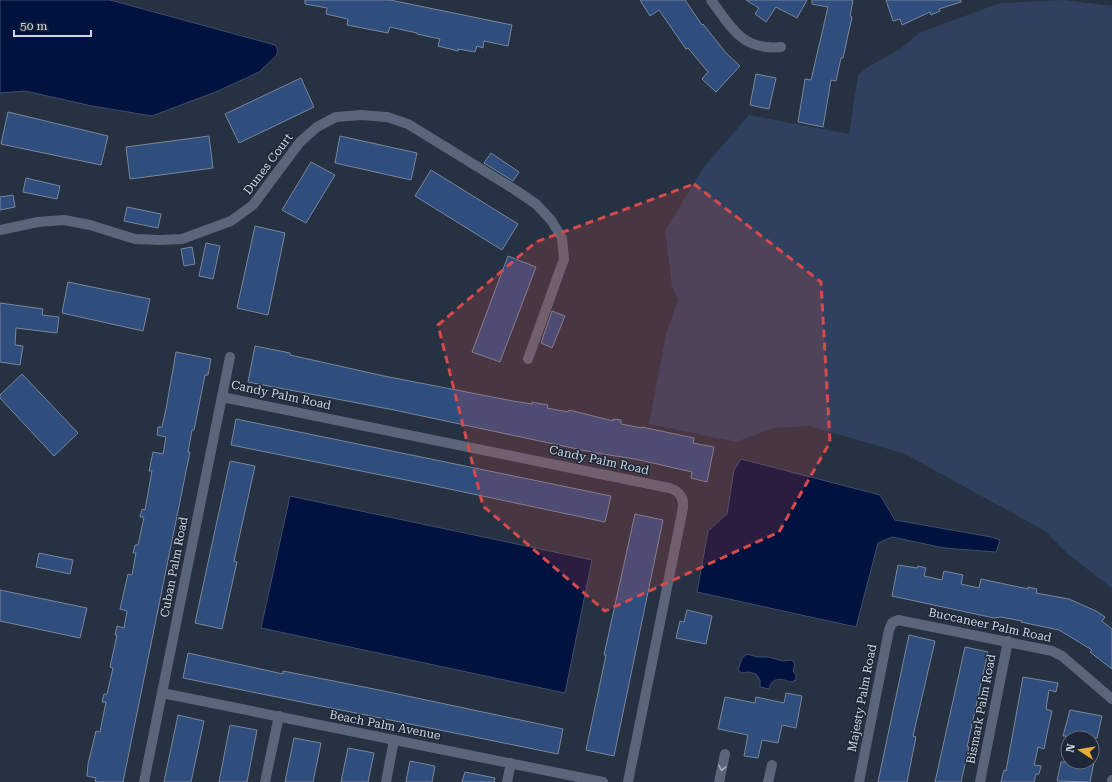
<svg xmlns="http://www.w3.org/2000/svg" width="1112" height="782" font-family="'Roboto Serif',serif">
<rect width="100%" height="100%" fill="#263142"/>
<polygon fill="#2f415e" points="1064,0 1112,6 1112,588 1069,555 1045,531 905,454 810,426 773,428 736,442 649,424 666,334 678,300 672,286 665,231 703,168 749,115 849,134 858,75 868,67 900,49 919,33 1000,3"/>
<g fill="#00123d" stroke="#3e4c6e">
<polygon points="0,0 110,0 275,45 278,50 276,56 259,72 218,91 152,116 92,106 25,91 0,93"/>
<polygon points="741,459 880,495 895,520 991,537 1000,540 996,552 944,548 892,537 878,543 856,627 697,592 708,531 727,514 734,470"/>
<polygon points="290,496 592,560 565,693 261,628"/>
<path d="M747,654L757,657H768L783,661L792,660L795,664L793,671L796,675V680L791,682C782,679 772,676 769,689L760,687V680L756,674L748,672L742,673L738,670L742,658Z"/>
</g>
<g fill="#2f4d7d" stroke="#7a869a">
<polygon points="305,0 390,0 512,25 508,46 484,41 483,48 477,46 475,52 458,49 458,51 438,46 440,39 417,34 417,33 390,27 388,33 347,25 348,19 326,14 327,8 305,4"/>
<polygon points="640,0 685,0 702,25 703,24 726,53 740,66 716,92 702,79 708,72 688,48 686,49 659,10 650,16"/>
<polygon points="746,0 807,0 797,18 776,7 766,22 755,14 759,8"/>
<polygon points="812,0 853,0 850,16 852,17 843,58 841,58 836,81 831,80 823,127 798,122 805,79 811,80 828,7 812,4"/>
<polygon points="886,0 961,0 961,2 939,9 940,11 931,15 930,12 902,25 900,19 893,21"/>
<polygon points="756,74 776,78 769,109 750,105"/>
<polygon points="301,78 314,107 239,143 225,114"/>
<polygon points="8,112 108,136 101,165 1,144"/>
<polygon points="209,136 213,168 130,179 126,147"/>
<polygon points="340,136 417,153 411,180 335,163"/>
<polygon points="491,153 519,172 513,181 484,163"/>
<polygon points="311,162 335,175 306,223 282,210"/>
<polygon points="431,170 518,224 502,250 415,196"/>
<polygon points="26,178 60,186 57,199 23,192"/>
<polygon points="13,195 15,207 0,210 0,197"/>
<polygon points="127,207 161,214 158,228 124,221"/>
<polygon points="255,226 285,233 268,315 237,308"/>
<polygon points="206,243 220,246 213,279 199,276"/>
<polygon points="192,247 195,264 184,266 181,249"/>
<polygon points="508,256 536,267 500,362 472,352"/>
<polygon points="68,282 150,299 143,331 62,313"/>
<polygon points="0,303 43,309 42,315 59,317 57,333 16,328 15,345 23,346 20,365 0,362"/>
<polygon points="552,311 565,316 552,348 541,343"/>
<polygon points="255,346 290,353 290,355 384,376 513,401 532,404 532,402 548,405 547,408 568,412 569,410 613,421 613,419 621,420 621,424 642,428 642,427 694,438 693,443 714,447 707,482 691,478 692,472 635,459 596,453 394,410 248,382"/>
<polygon points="176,352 211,359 208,375 205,375 194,430 192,430 188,452 190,452 123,782 95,782 96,778 87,776 88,764 96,731 100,732 106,702 102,702 104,694 107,694 113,668 110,667 117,635 115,635 117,626 124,628 127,611 120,609 128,574 132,575 136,553 133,553 135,545 138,545 144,517 140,517 142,509 145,510 152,471 149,471 153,452 163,454 166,437 157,435 158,427 162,427 166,409"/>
<polygon points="22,374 78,433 54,456 0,398 0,395"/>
<polygon points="236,419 611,496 605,522 421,483 231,445"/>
<polygon points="230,461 255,466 234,561 237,562 222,629 195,623"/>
<polygon points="635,514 663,520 614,756 586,750 606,655 604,655"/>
<polygon points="39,553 73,560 70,574 36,567"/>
<polygon points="898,565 917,568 918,566 926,568 924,576 942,580 944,571 963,575 961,584 979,588 981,579 1028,589 1028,587 1037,589 1036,593 1069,599 1096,611 1105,617 1102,621 1112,629 1112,669 1090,652 1092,650 1059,630 1021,622 1022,621 1001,617 994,618 892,596"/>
<polygon points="0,590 87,608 80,638 0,621"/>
<polygon points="687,610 712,616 706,644 676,638 680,621 684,622"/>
<polygon points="909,635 935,641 913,736 916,737 907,782 878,782"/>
<polygon points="965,647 988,652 967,747 969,747 961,782 935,782"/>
<polygon points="188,653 283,674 283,671 379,690 563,729 558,754 183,678"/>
<polygon points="1023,677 1058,683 1056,692 1049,690 1046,709 1052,711 1048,729 1044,749 1038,747 1036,757 1034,765 1041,766 1039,774 1036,774 1034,782 1001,782 1004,770 1006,771"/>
<polygon points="786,693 802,696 796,728 782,725 778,743 762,740 758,758 744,756 748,735 718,729 725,697 755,703 756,697 784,703"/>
<polygon points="1070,710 1102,716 1097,738 1066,738 1066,736 1063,736"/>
<polygon points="178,715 204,721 191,782 164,782"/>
<polygon points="230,725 257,730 247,782 219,782"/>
<polygon points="294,738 321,743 313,782 285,782"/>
<polygon points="348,748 374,753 368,782 341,782"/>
<polygon points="410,761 435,766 432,782 406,782"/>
<polygon points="1061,762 1094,762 1090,782 1057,781"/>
<polygon points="465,772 495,778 494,782 462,782"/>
</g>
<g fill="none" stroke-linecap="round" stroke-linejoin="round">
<g stroke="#596578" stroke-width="10">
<path d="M711,0C731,27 742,51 781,47"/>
<polyline points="0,230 38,222 64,220 90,225 135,239 160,240 182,239 231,221 253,205 300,142 317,127 336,117 361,115 387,117 408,124 514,189 536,204 551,220 562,238 564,259 528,359"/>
<path d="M222,397L669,488C679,491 684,497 683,508L628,782"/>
<polyline points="162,693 603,782"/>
<polyline points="144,782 230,357"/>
<polyline points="265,782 279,716"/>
<polyline points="386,782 394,740"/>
<polyline points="507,782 511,763"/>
<polyline points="719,782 725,754"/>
<polyline points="768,782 772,765"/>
<polyline points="859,782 889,630 892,623 898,620 1052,651 1062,656 1112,699"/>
<polyline points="980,782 1008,641"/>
<polyline points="1112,782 1112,780"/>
</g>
</g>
<defs><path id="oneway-chevron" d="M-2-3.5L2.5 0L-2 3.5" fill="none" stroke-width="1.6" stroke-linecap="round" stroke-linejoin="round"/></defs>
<use stroke="#a5aebc" href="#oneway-chevron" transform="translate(722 768) rotate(102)"/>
<path fill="#d44b4d" fill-opacity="0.2" stroke="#d44b4d" stroke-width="3" stroke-dasharray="8 5" stroke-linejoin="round" d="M694,184L821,282L830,442L779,532L605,611L483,506L438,325L536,242Z"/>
<g text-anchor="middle" stroke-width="3" stroke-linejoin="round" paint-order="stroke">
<g font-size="12" fill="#ced5e0" stroke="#1d2737">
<text transform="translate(268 164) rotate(-53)" y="4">Dunes Court</text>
<text transform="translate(281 395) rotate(12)" y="4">Candy Palm Road</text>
<text transform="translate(599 460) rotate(12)" y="4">Candy Palm Road</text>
<text transform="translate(174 567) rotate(-79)" y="4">Cuban Palm Road</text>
<text transform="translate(990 625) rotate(12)" y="4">Buccaneer Palm Road</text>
<text transform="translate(862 698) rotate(-79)" y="4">Majesty Palm Road</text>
<text transform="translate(981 709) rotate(-79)" y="4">Bismark Palm Road</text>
<text transform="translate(385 725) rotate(11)" y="4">Beach Palm Avenue</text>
</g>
</g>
<g transform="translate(1080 750) rotate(282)"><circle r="19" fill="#1d2737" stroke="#646d7b"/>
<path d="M0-3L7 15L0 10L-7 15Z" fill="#e8ac37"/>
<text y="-6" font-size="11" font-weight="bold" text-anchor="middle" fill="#ced5e0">N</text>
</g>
<path d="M14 30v6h77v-6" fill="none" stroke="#ced5e0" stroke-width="2"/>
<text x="20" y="30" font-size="12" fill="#ced5e0" stroke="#1d2737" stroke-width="3" paint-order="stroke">50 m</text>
</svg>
